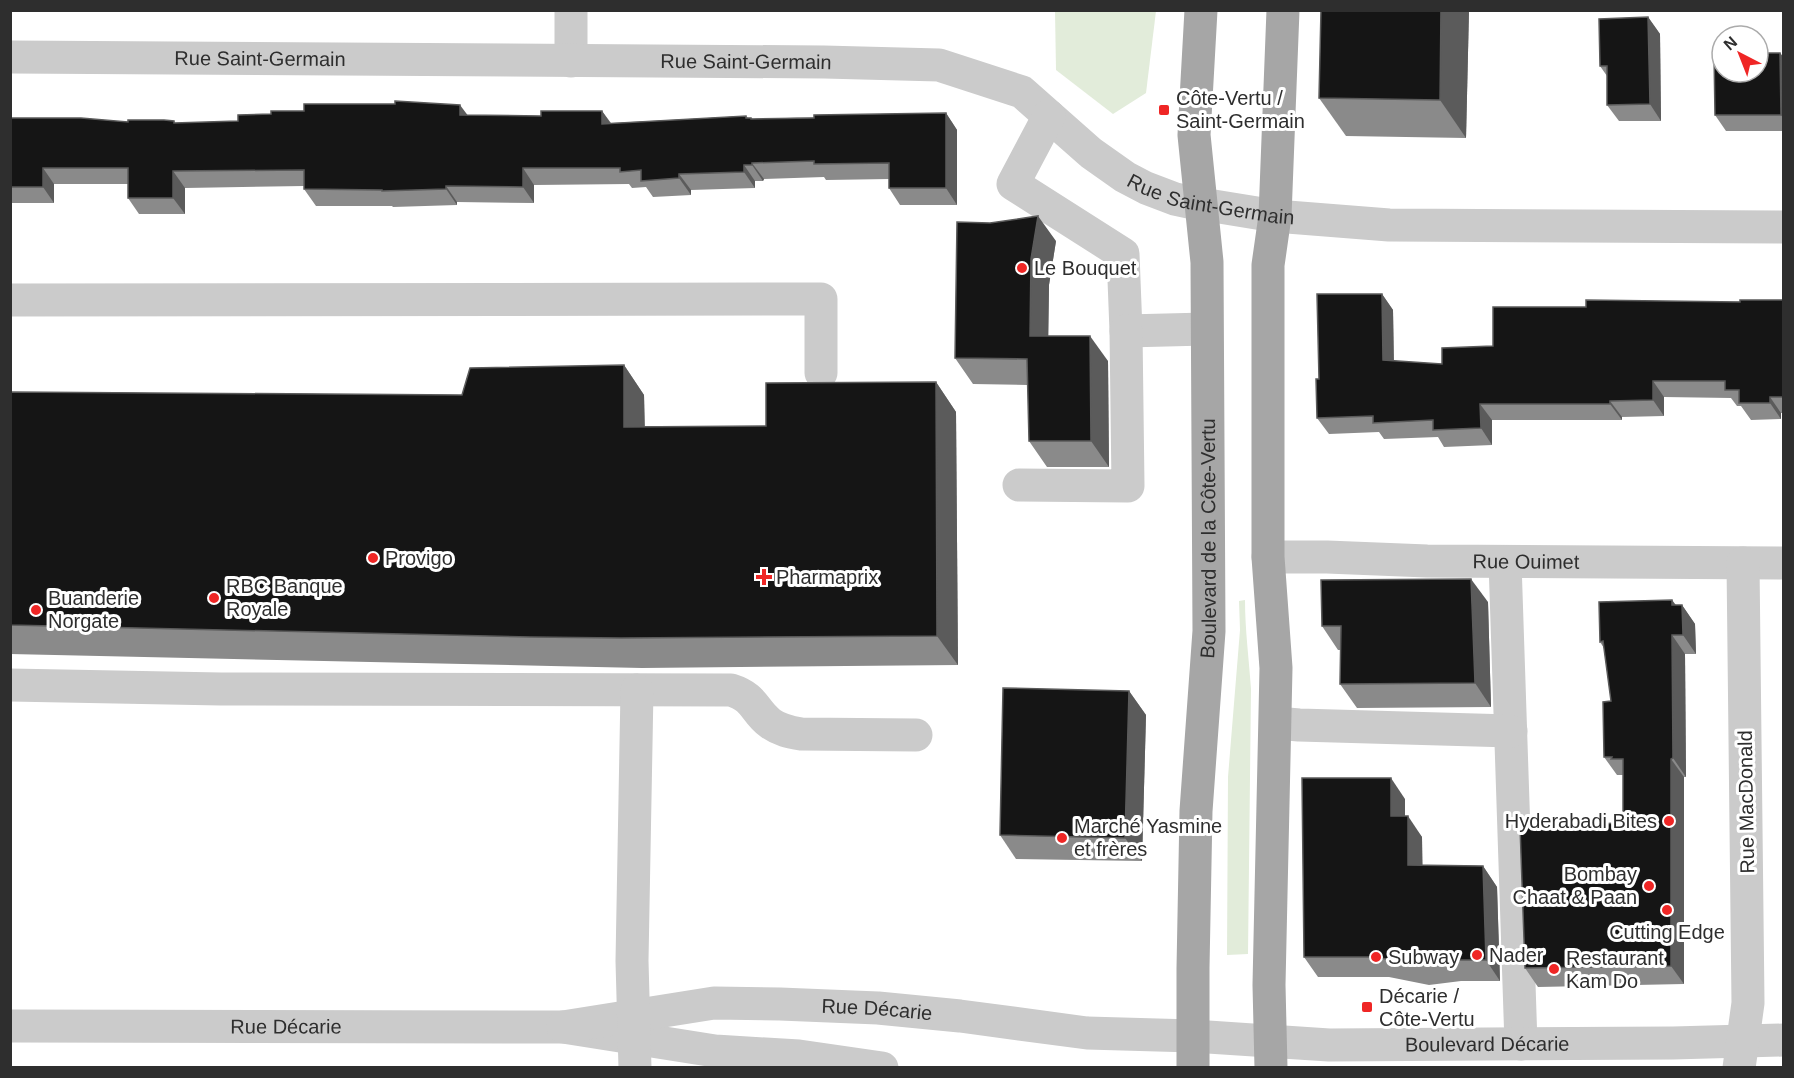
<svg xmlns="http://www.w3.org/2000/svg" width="1794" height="1078" font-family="Arial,sans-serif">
<rect width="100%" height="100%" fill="#fff"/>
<g fill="#e2ecda">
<polygon points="1055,11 1156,11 1146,93 1113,114 1056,70"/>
<path d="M1245,600C1245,630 1249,659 1251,689L1248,954L1227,955L1228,777L1240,630L1239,601Z"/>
</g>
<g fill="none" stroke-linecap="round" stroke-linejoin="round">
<g stroke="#cbcbcb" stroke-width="33">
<polyline points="571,10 571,61"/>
<path id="s1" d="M10,57L824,62L939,65L1022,92L1091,153L1125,177L1146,188L1175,199L1189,202L1275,216L1389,225L1784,227"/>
<polyline points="1049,116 1013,184 1123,254 1126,331 1206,329"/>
<polyline points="10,300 821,299 821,373"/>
<polyline points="1019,485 1128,486 1126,331"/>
<path id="s2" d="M1268,557H1327L1427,561L1784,563"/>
<polyline points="1505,562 1521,1044"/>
<path d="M10,685L221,689L731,690C756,698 753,710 770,723C779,730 790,732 801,734L916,735"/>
<polyline points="1276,723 1299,725 1511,731"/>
<path id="s3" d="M10,1026L563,1027L715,1051L799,1056L882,1068"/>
<path id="s4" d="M563,1027L714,1003L780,1004L878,1008L960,1016L1087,1033L1193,1036L1329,1045L1673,1043L1784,1040"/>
<polyline points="635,1068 632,961 637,690"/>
<polyline points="1739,1068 1748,1003 1743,563"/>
</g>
<g stroke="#a6a6a6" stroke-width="33">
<path id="s5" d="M1193,1068V968L1196,811L1209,631L1207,262L1194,135L1201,10"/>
<polyline points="1271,1068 1269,985 1276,668 1268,557 1268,265 1275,216 1283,10"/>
</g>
</g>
<g fill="#8a8a8a">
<polygon points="1469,10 1466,138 1346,136 1319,98"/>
<polygon points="1648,17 1660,34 1661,121 1619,121 1607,105 1607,76 1600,66"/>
<polygon points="1780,53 1784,58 1784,131 1726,131 1715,115"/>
<polygon points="602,111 611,123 746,116 748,118 751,118 753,119 946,113 957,130 957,205 900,205 889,188 889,179 826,180 824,177 764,179 763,181 755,181 755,188 691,190 691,195 653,197 646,187 632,188 629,184 534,185 534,203 457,202 457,205 393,207 392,206 316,206 304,189 304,186 185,188 185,214 139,214 128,198 128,184 54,184 54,203 10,203 10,118 128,122 174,121 175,123 467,115 541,116"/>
<polygon points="1056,241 1049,285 1048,336 1108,361 1109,467 1047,467 1029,441 1028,385 973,384 955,358"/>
<polygon points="1382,294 1393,310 1394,361 1442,364 1493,346 1586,307 1784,300 1784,413 1781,413 1781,419 1751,420 1741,406 1737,406 1731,398 1664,397 1664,416 1622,417 1622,420 1492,420 1492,445 1444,447 1438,437 1384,439 1379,432 1329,434 1317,418 1319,379"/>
<polygon points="624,365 644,395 645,426 766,426 936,382 956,412 958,665 642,668 551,666 10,654 10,392 462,395"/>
<polygon points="1672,600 1676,605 1682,605 1695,624 1696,654 1685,654 1686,777 1684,777 1684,984 1538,987 1525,968 1623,823 1623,775 1617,775 1604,757 1611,701 1604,648 1600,642"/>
<polygon points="1488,602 1491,707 1357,708 1340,684 1341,650 1338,650 1322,626"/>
<polygon points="1129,691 1146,715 1142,861 1016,859 1000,835"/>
<polygon points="1405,799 1405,816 1422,837 1422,865 1483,866 1497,887 1500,981 1461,981 1429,985 1389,977 1318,977 1304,957"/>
</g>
<g fill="#5b5b5b">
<polygon points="1441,10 1469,10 1466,138 1440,100"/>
<polygon points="1648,17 1660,34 1661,121 1650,104"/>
<polygon points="1780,53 1784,58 1784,119 1781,115"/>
<polygon points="460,105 472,121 460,115"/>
<polygon points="602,111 614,128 602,124"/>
<polygon points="946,113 957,130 957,205 946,188"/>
<polygon points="752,163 764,179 763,181 752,165"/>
<polygon points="744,165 755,181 755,188 744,172"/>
<polygon points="43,168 54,184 54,203 43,187"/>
<polygon points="523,168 534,185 534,203 523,187"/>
<polygon points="173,171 185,188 185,214 173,198"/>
<polygon points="679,174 691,190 691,195 679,178"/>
<polygon points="446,186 457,202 457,205 446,189"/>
<polygon points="1038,216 1056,241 1049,285 1048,362 1030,336 1031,259"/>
<polygon points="1382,294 1393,310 1394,376 1383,360"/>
<polygon points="1090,336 1108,361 1109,467 1091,441"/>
<polygon points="624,365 644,395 645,456 624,427"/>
<polygon points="1653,381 1664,397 1664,416 1653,400"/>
<polygon points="936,382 956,412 958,665 937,636"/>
<polygon points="1770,397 1781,413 1781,419 1770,403"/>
<polygon points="1610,401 1622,417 1622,420 1610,404"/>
<polygon points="1480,404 1492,420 1492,445 1481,428"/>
<polygon points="1471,579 1488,602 1491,707 1475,683"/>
<polygon points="1672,600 1682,615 1682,605 1695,624 1696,654 1683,635 1672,605"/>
<polygon points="1672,635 1685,654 1686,777 1673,758"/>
<polygon points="1129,691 1146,715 1142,861 1125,838"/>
<polygon points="1671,759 1684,777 1684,984 1671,966"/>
<polygon points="1391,778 1405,799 1405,836 1391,816"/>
<polygon points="1408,816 1422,837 1423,885 1408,865"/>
<polygon points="1483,866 1497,887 1500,981 1486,960"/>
</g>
<g fill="#151515" stroke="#5b5b5b" stroke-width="1.5">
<polygon points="1321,10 1441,10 1440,100 1319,98"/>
<polygon points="1648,17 1650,104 1607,105 1607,66 1600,66 1599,19"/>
<polygon points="1722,53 1722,72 1758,72 1758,53 1780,53 1781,115 1715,115 1714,54"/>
<polygon points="395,101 460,105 460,115 541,116 541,111 602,111 602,124 746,116 746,118 751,118 751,119 814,118 814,115 946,113 946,188 889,188 889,163 814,164 814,161 752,163 752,165 744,165 744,172 679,174 679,178 641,181 641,170 620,172 620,168 523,168 523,187 446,186 446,189 382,191 382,190 304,189 304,170 173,171 173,198 128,198 128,168 43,168 43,187 10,187 10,118 81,118 128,122 128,120 164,120 174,121 174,123 238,121 238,115 271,114 271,111 304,111 304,104 395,104"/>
<polygon points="1038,216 1031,259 1030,336 1090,336 1091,441 1029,441 1027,359 955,358 957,222 990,223"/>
<polygon points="1317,294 1382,294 1383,360 1442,364 1442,348 1493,346 1493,307 1586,307 1586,300 1740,302 1740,300 1784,300 1784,397 1770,397 1770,403 1739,403 1739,390 1725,390 1725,381 1653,381 1653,400 1610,401 1610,404 1480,404 1481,428 1433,430 1433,420 1373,423 1373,416 1317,418 1316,379 1319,379"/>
<polygon points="624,365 624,427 766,426 766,383 936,382 937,636 621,638 531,637 10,625 10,392 462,395 470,368"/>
<polygon points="1471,579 1475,683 1340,684 1341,626 1322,626 1321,580"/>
<polygon points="1672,600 1672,605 1682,605 1683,635 1672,635 1673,758 1671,759 1671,966 1525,968 1520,826 1623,823 1623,759 1611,759 1612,757 1604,757 1603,702 1611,701 1603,641 1600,642 1599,602"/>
<polygon points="1003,688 1129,691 1125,838 1000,835"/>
<polygon points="1302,778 1391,778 1391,816 1408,816 1408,865 1483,866 1486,960 1447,960 1415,964 1375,957 1304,957"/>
</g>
<g fill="#ef2625" stroke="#fff" stroke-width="2">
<rect x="1158" y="104" width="12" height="12" rx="3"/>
<circle cx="1022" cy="268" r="6"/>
<circle cx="373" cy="558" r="6"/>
<path d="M761 568h6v6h6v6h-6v6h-6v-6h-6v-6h6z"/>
<circle cx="214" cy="598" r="6"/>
<circle cx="36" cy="610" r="6"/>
<circle cx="1669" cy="821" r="6"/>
<circle cx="1062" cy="838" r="6"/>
<circle cx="1649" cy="886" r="6"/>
<circle cx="1667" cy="910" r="6"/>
<circle cx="1477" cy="955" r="6"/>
<circle cx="1376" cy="957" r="6"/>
<circle cx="1554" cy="969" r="6"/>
<rect x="1361" y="1001" width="12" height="12" rx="3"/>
</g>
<g text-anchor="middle" stroke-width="6" stroke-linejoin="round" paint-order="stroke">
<g font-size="20" fill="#2e2e2e" stroke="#fff">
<text dy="7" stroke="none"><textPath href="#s1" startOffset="250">Rue Saint-Germain</textPath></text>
<text dy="7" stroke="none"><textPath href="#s1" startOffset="736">Rue Saint-Germain</textPath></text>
<text dy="7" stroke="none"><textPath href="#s1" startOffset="1240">Rue Saint-Germain</textPath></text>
<text dy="7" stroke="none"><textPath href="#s5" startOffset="530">Boulevard de la Côte-Vertu</textPath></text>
<text dy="7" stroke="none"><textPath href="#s2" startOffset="258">Rue Ouimet</textPath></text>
<text transform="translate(1746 802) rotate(-91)" y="7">Rue MacDonald</text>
<text dy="7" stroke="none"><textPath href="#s4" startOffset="316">Rue Décarie</textPath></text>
<text dy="7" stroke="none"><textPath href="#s3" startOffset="276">Rue Décarie</textPath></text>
<text dy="7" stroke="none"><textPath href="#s4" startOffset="928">Boulevard Décarie</textPath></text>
</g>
<g font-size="20" fill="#2e2e2e" stroke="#fff" text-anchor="start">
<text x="1176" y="105">Côte-Vertu /<tspan x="1176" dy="23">Saint-Germain</tspan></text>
<text x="1034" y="275">Le Bouquet</text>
<text x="385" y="565">Provigo</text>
<text x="776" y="584">Pharmaprix</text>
<text x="226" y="593">RBC Banque<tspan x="226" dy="23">Royale</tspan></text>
<text x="48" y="605">Buanderie<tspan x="48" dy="23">Norgate</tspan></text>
<text x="1657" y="828" text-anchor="end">Hyderabadi Bites</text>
<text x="1074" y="833">Marché Yasmine<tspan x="1074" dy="23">et frères</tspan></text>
<text x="1637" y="881" text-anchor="end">Bombay<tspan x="1637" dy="23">Chaat &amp; Paan</tspan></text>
<text x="1667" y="939" text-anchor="middle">Cutting Edge</text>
<text x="1489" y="962">Nader</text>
<text x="1388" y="964">Subway</text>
<text x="1566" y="965">Restaurant<tspan x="1566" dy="23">Kam Do</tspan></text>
<text x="1379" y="1003">Décarie /<tspan x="1379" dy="23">Côte-Vertu</tspan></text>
</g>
</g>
<rect width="1794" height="1078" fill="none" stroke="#2e2e2e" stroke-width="24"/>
<g transform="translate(1740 54) rotate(318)"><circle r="28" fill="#ffffff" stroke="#ababab" stroke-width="1.5"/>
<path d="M0-4.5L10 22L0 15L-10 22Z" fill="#ef2625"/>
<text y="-9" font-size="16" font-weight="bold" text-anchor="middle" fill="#2e2e2e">N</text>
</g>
</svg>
